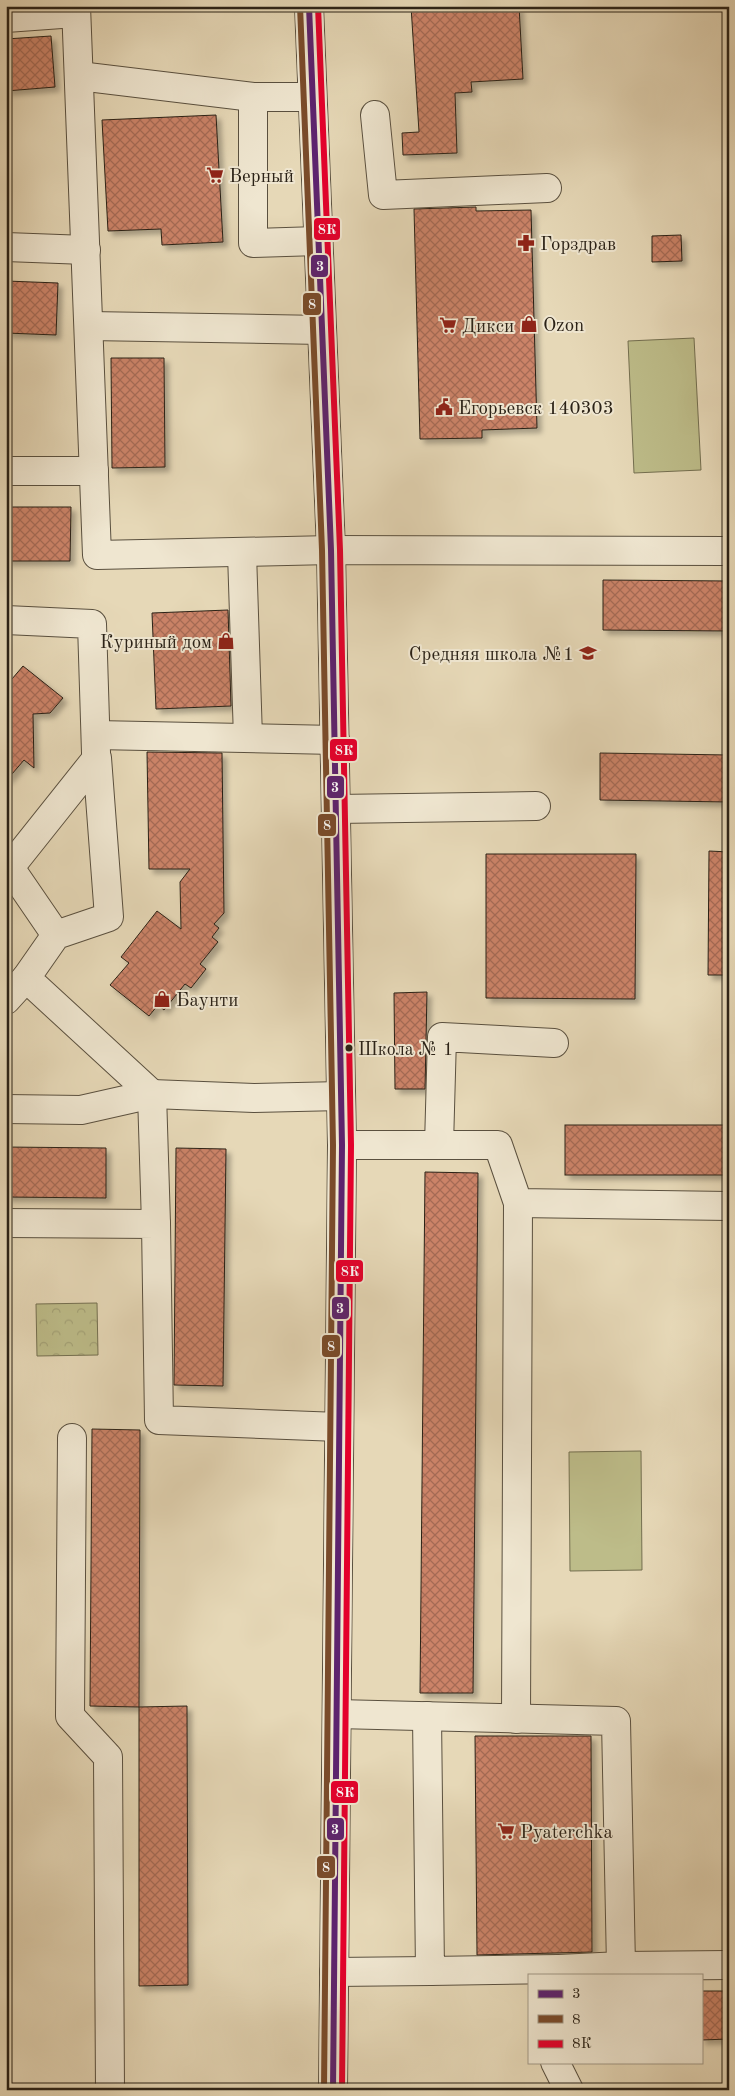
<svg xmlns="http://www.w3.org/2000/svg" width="735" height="2096" font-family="'Old Standard TT',serif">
<defs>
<pattern id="park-crowns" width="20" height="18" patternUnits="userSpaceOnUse" patternTransform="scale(1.25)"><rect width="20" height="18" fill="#bdbc89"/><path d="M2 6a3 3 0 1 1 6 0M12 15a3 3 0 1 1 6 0" fill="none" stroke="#a3a176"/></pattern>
<pattern id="building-cross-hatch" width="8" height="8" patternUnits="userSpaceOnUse" patternTransform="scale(1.25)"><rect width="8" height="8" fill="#cb8368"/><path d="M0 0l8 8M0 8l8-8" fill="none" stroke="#a56b55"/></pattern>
<filter id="shadow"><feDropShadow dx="4.5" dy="4.5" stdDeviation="2.5" flood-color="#0004"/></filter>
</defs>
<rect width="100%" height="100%" fill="#e6d8b7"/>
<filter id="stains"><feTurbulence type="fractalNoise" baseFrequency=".004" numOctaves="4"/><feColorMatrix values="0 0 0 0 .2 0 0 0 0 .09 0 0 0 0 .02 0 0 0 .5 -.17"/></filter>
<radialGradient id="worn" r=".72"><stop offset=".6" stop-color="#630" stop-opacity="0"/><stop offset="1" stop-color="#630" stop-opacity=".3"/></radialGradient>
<g fill="#bdbc89" stroke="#746f50">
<polygon points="694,338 701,470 634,473 628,341"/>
<polygon points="641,1451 642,1570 570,1571 569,1452"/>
</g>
<polygon fill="url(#park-crowns)" stroke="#746f50" points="97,1303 98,1355 37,1356 36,1304"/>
<g fill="url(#building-cross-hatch)" stroke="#2b2217" filter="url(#shadow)">
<polygon points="411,6 519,6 523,79 471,82 472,92 455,93 457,153 403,155 402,133 419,132"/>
<polygon points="51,36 55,87 6,91 6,39"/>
<polygon points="216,115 223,242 162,245 161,229 108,231 102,120"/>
<polygon points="476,207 476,211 531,210 537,428 482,430 482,438 420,439 414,209"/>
<polygon points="681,235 682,261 652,262 652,236"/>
<polygon points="6,281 58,283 56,335 6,333"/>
<polygon points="111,358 164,358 165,467 112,468"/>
<polygon points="6,507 71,507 70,561 6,561"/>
<polygon points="603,580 729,581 729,631 603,630"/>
<polygon points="228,610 231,706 156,709 152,613"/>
<polygon points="23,666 63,698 50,713 33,714 34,768 24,760 6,781 6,686"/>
<polygon points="147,752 222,753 224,913 214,924 219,928 212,937 218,942 200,964 206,969 191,988 185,984 164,1010 158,1005 149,1016 110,985 129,963 121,957 157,911 181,929 180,882 190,869 149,869"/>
<polygon points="600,753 729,755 729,802 600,800"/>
<polygon points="709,851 729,852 729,975 708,975"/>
<polygon points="486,854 636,854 635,999 486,998"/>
<polygon points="427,992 425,1089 395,1089 394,993"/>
<rect x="565" y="1125" width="164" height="50"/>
<polygon points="6,1147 106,1148 106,1198 6,1197"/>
<polygon points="176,1148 226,1149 223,1386 174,1385"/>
<polygon points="425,1172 478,1173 473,1693 420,1693"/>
<polygon points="92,1429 140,1430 139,1707 90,1706"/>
<polygon points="187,1706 188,1985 139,1986 139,1707"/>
<polygon points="475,1736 591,1736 592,1952 477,1955"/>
<polygon points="701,1991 729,1991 729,2039 701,2040"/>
</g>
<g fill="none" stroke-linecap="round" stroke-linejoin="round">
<g stroke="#5a503f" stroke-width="30">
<g id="minor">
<polyline points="76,6 97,555 331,550 729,551"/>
<polyline points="309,6 331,550 342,1145 333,2090"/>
<polyline points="6,18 75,13"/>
<polyline points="79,76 253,97 312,97"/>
<polyline points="253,97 253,243 318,241"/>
<polyline points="375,115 383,195 547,188"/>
<polyline points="6,247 86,250"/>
<polyline points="89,326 322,330"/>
<polyline points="6,471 94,471"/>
<polyline points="242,553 248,738"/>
<polyline points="6,620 92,624 96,753"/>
<polyline points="96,735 335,740"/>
<polyline points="336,809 536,806"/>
<polyline points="6,862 56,935"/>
<polyline points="11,866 97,758 109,917 56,935 26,978 152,1094 156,1224"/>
<polyline points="6,1000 26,978"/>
<polyline points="6,1109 81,1110 152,1094 254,1098 341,1096"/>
<polyline points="342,1145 498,1145 518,1203 729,1206"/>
<polyline points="439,1145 442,1037 554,1043"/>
<polyline points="6,1223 156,1224 159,1420 339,1427"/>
<polyline points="72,1438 70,1716 108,1757 110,2090"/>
<polyline points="337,1714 616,1721 621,1966 559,1969 559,1975"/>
<polyline points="427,1716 430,1971 559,1969"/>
<polyline points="516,1719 518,1203"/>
<polyline points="621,1966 729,1965"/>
<polyline points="334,1972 430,1971"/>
<polyline points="555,2062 569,2090"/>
</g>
</g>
<use href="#minor" stroke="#efe6d0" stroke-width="28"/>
<g stroke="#efe6d0" stroke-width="10">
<polyline id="bus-1" points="309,6 331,550 342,1145 333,2090"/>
</g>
<g stroke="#efe6d0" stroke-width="10">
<polyline id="bus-2" points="300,6 322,550 333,1145 324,2090"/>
</g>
<g stroke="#efe6d0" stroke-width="10">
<polyline id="bus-3" points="318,6 340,550 351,1145 342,2090"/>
</g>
<use href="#bus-1" stroke="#5d236e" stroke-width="6"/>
<use href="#bus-2" stroke="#7a4b2a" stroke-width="6"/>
<use href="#bus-3" stroke="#e4002b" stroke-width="6"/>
</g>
<defs>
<g id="supermarket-bare" transform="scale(1.35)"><path d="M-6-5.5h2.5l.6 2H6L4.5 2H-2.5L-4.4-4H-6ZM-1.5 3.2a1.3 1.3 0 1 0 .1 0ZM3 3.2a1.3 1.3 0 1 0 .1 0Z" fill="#8f2418" stroke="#efe6d0" stroke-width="2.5" paint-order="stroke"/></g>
<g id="pharmacy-bare" transform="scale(1.35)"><path d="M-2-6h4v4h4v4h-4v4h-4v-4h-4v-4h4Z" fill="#8f2418" stroke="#efe6d0" stroke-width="2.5" paint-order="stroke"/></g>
<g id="shop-bare" transform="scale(1.35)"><path d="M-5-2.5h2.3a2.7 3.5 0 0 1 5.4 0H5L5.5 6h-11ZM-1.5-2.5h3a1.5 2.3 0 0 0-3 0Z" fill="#8f2418" stroke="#efe6d0" stroke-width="2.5" paint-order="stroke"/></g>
<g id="civic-bare" transform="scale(1.35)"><path d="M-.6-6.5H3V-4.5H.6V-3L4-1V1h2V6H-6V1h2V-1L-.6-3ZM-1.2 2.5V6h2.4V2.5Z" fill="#8f2418" stroke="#efe6d0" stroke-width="2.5" paint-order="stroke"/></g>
<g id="school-bare" transform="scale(1.35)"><path d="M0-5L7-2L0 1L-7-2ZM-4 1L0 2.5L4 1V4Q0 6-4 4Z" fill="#8f2418" stroke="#efe6d0" stroke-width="2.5" paint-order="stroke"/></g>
</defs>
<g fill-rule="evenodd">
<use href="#supermarket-bare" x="215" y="175"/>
<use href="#pharmacy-bare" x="526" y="243"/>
<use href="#shop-bare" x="529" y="324"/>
<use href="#supermarket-bare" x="448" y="325"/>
<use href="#civic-bare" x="444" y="407"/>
<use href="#shop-bare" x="226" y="641"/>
<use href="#school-bare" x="588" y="653"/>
<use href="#shop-bare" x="162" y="999"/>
<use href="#supermarket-bare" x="506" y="1831"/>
</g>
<circle fill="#2b2217" stroke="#efe6d0" stroke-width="2" cx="349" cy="1048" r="4.5"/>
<g text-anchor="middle" stroke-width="4" stroke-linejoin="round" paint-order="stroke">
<g font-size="18" fill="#2b2217" stroke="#efe6d0" text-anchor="start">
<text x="358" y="1055">Школа № 1</text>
</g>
<g font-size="19" fill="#2b2217" stroke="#efe6d0" text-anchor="start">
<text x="229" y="182">Верный</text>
<text x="540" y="250">Горздрав</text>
<text x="543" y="331">Ozon</text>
<text x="462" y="332">Дикси</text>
<text x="458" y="414">Егорьевск 140303</text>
<text x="212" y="648" text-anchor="end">Куриный дом</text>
<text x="574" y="660" text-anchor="end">Средняя школа №1</text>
<text x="176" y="1006">Баунти</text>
<text x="520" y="1838">Pyaterchka</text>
</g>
</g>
<g stroke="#efe6d0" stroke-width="2">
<rect x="313" y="217" width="28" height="24" rx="5" fill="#e4002b"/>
<rect x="310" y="254" width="19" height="24" rx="5" fill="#5d236e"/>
<rect x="302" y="292" width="20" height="24" rx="5" fill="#7a4b2a"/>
<rect x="329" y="738" width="29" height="24" rx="5" fill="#e4002b"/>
<rect x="326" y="775" width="19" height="24" rx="5" fill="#5d236e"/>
<rect x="317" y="813" width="20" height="24" rx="5" fill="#7a4b2a"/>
<rect x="335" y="1259" width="29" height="24" rx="5" fill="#e4002b"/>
<rect x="331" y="1296" width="19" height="24" rx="5" fill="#5d236e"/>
<rect x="321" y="1334" width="20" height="24" rx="5" fill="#7a4b2a"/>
<rect x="330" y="1780" width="29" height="24" rx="5" fill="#e4002b"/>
<rect x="326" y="1817" width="19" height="24" rx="5" fill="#5d236e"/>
<rect x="316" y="1855" width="20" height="24" rx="5" fill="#7a4b2a"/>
</g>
<g font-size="14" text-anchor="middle" font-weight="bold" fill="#fff">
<text x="327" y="234">8К</text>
<text x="320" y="271">3</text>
<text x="312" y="309">8</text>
<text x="344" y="755">8К</text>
<text x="335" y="792">3</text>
<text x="327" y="830">8</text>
<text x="350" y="1276">8К</text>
<text x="340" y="1313">3</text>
<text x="331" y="1351">8</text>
<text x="345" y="1797">8К</text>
<text x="335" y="1834">3</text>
<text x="326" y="1872">8</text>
</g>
<rect width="735" height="2096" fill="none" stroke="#e6d8b7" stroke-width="25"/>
<rect x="8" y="8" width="720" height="2081" fill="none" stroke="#2b2217" stroke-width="2.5"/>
<rect x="12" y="12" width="710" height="2071" fill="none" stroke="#2b2217"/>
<rect x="528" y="1974" width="175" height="90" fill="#efe6d0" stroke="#a19886"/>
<rect x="538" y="1990" width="25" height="8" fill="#5d236e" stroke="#a19886"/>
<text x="572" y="1998" font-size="15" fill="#2b2217">3</text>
<rect x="538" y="2015" width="25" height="8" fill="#7a4b2a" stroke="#a19886"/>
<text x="572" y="2024" font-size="15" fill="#2b2217">8</text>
<rect x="538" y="2040" width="25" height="8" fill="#e4002b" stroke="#a19886"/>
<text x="572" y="2048" font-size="15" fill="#2b2217">8К</text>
<rect width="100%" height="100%" filter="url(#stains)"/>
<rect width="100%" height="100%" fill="url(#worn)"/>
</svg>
